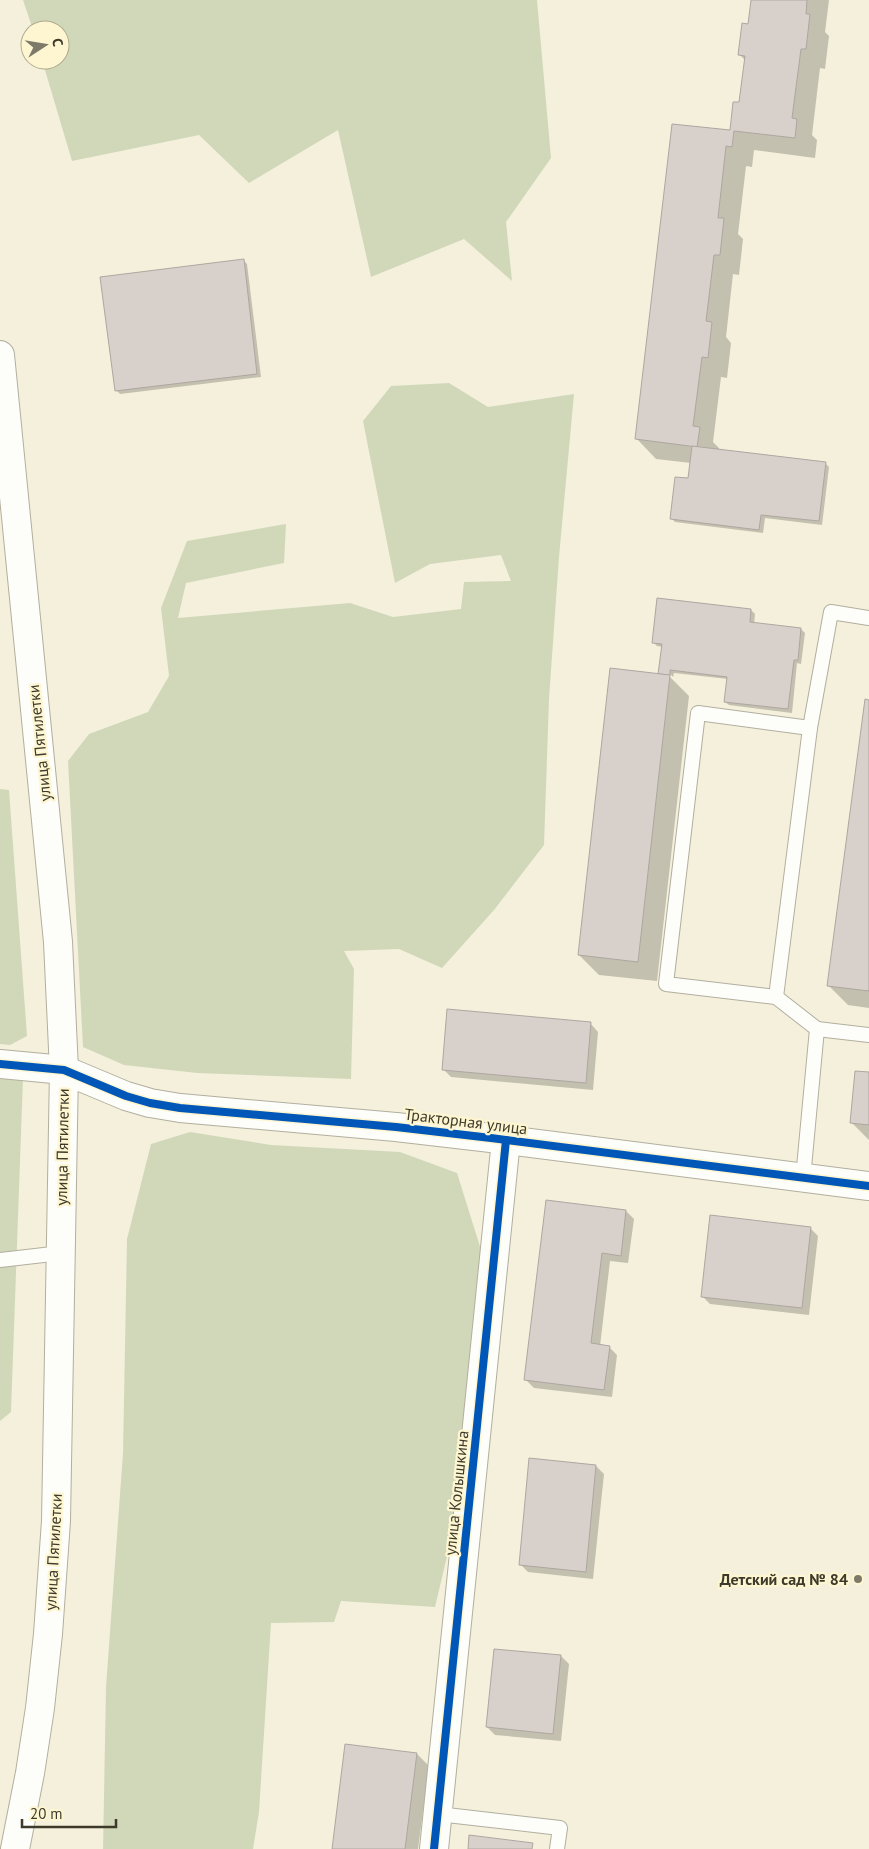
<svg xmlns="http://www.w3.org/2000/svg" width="869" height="1849" font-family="'PT Sans',sans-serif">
<rect width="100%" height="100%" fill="#f4f0dc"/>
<g fill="#d1d8b9">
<polygon points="23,0 537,0 551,158 506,222 512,281 464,239 371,277 338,130 249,183 199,135 72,161 42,60 60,60 60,30 33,30"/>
<polygon points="449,383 488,407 574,394 559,557 549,699 544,845 494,910 442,968 399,949 344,951 354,969 351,1079 197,1073 124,1065 83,1047 68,761 89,734 148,712 169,676 161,608 187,541 286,524 284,563 186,583 178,618 350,603 393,617 461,609 464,582 511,581 501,555 430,564 395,583 363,421 391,386"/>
<polygon points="0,789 9,790 27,1036 10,1045 0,1044"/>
<polygon points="0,1076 23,1078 11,1412 0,1421"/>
<polygon points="190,1132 271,1145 400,1152 457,1173 483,1256 454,1527 435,1607 341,1601 334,1622 271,1623 259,1812 253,1849 103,1849 106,1687 123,1453 127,1239 151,1144"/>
</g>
<g fill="#0003">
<polygon points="752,0 829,0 825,32 829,36 825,69 820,68 812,135 817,140 815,158 754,150 752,167 746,166 738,234 743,239 739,275 733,274 726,337 731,343 727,378 721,377 713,442 719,448 719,451 825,463 829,467 822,525 765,518 763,533 675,522 671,518 689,480 691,463 656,459 637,439 673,125 731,132 740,104 746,61 740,55 749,25"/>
<polygon points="243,260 247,264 261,377 120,394 116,390"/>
<polygon points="751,610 755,614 754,624 801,629 805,633 801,664 797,663 792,713 729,705 725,702 728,679 674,673 673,677 666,670 664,671 689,696 657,981 599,975 579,955 659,675 663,647 657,646 653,642"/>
<polygon points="869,701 869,1008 848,1005 828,985"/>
<polygon points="590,1023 598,1032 593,1090 451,1077 443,1069"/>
<polygon points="869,1074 869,1140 851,1122"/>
<polygon points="626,1211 634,1219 628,1263 610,1261 600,1346 609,1347 617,1355 612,1397 534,1388 526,1380"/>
<polygon points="810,1228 818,1236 809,1315 710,1304 702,1296"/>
<polygon points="596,1466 604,1474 593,1579 528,1572 520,1564"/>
<polygon points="561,1656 569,1664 561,1741 495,1735 487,1727"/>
<polygon points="346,1745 417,1754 429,1766 418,1849 333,1849"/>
</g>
<g fill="#d8d0ca" stroke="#aea6a1">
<polygon points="751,0 807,0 806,14 810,14 806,49 801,49 792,118 797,119 795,138 734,131 732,147 726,146 718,218 724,218 720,255 714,255 706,321 712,322 708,358 702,357 693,426 700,427 697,447 635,439 672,124 730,130 733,102 739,102 745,56 738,55 742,23 748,24"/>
<polygon points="244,259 257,374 115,391 100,277"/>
<polygon points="692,446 826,462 819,521 761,515 759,530 670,519 675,477 688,478"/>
<polygon points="657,598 751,609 750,622 801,628 798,660 794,660 788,709 724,702 727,677 670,670 670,675 658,674 662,644 652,643"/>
<polygon points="610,668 670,675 638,962 578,955"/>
<polygon points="865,699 869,700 869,991 827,986"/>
<polygon points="447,1009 591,1022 586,1083 442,1070"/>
<polygon points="855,1071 869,1072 869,1125 850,1123"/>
<polygon points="546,1200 626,1210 621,1256 602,1253 591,1343 610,1346 604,1390 524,1380"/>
<polygon points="710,1215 811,1227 802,1308 701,1297"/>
<polygon points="529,1458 596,1465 586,1572 519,1565"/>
<polygon points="494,1649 561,1655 553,1734 486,1727"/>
<polygon points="345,1744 417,1753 405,1849 332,1849"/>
<polygon points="469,1835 533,1843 532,1849 468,1849"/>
</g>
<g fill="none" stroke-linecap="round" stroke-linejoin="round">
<g stroke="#b2af9f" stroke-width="16">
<g id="service">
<polyline points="776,997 666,984 698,713 810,728"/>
<polyline points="817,1029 869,1035"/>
<polyline points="803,1178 817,1029 776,997 810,728 831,612 869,618"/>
<polyline points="0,1260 61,1253"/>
<polyline points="438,1814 560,1828 557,1849"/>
</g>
</g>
<g stroke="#b2af9f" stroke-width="30">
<g id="minor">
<polyline points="0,1064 64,1070 126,1096 150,1103 180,1108 396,1127 491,1138 869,1186"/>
<polyline points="434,1849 506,1140"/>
</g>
</g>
<g stroke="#b2af9f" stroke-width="30">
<polyline id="secondary" points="0,355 58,942 64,1070 56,1521 48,1634 40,1708 30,1773 15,1849"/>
</g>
<use href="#service" stroke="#fdfdfa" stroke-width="14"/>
<use href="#minor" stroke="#fdfdfa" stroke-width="28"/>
<use href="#secondary" stroke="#fdfdfa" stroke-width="28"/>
<g stroke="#fef6d1" stroke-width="11">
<g id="cycleway">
<polyline points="0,1064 64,1070 126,1096 150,1103 180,1108 396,1127 491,1138 869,1186"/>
<polyline points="434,1849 506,1140"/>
</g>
</g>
<use href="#cycleway" stroke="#0057b8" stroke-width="8"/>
</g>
<circle fill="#7d7a6a" stroke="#fef6d1" stroke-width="2" cx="858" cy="1579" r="5"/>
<g text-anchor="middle" stroke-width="4.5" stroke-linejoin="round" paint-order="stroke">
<g font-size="16" fill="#3d3a2c" stroke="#fef6d1">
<text transform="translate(39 743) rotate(-96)" y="6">улица Пятилетки</text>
<text transform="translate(466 1121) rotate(7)" y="6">Тракторная улица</text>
<text transform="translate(62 1147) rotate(-89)" y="6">улица Пятилетки</text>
<text transform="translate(456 1493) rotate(-84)" y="6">улица Колышкина</text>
<text transform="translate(53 1552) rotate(-87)" y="6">улица Пятилетки</text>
</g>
<g font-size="16" font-weight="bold" fill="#3d3a2c" stroke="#fef6d1" text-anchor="end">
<text x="848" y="1585">Детский сад № 84</text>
</g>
</g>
<g transform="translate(45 45) rotate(78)"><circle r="24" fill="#fef6d1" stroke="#b1ab8f"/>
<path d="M0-4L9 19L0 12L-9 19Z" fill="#7d7a6a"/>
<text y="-8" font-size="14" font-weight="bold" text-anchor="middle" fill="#3d3a2c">С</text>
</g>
<path d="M22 1819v8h94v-8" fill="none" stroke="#3d3a2c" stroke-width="2.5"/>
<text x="30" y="1819" font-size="15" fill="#3d3a2c" stroke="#fef6d1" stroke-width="4" paint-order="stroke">20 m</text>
</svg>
